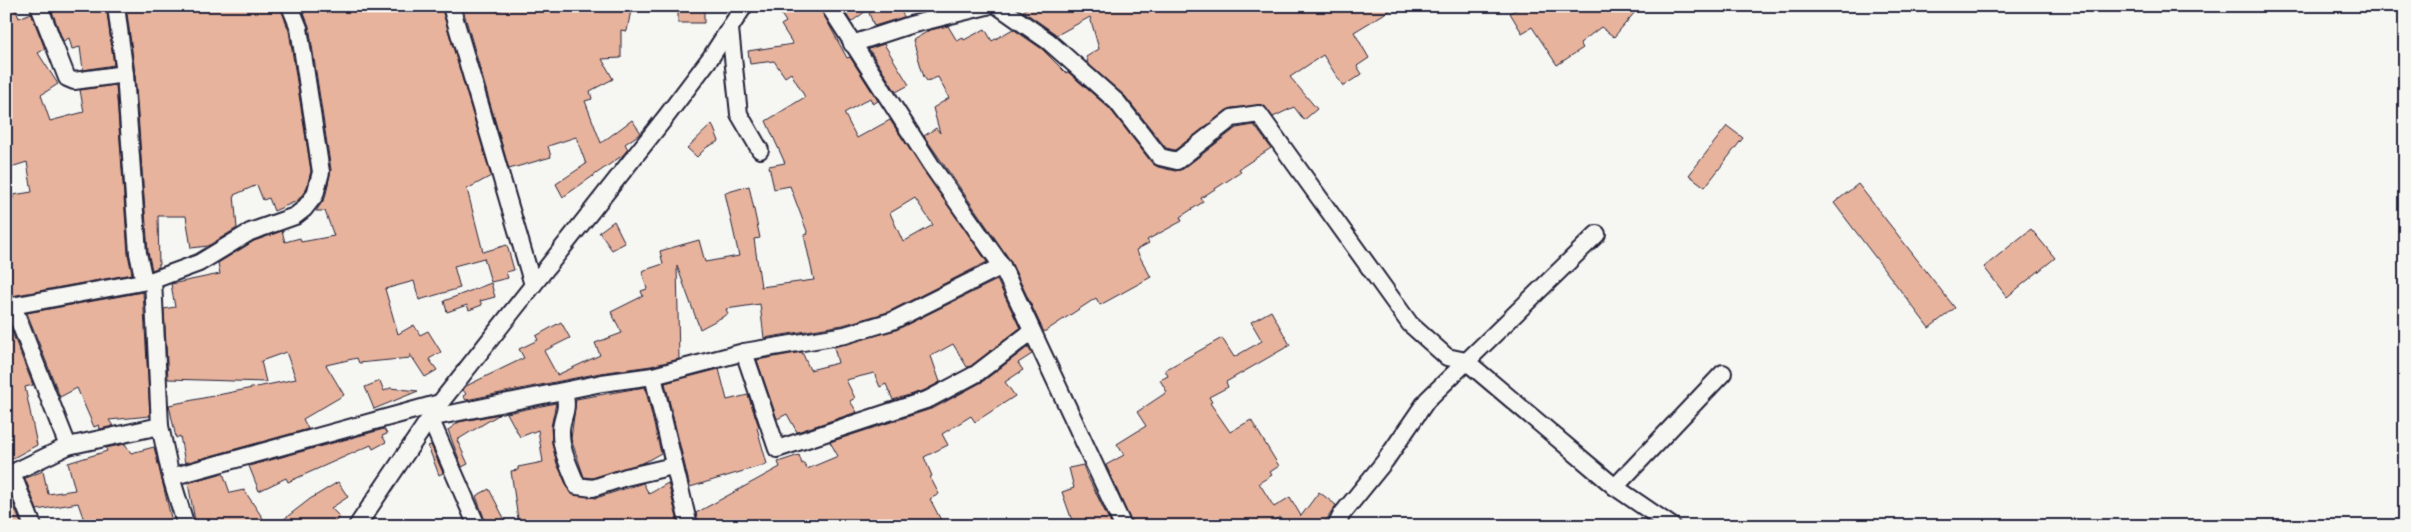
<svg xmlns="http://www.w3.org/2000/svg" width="2411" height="532" font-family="Pangolin,sans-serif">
<rect width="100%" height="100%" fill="#f6f6f2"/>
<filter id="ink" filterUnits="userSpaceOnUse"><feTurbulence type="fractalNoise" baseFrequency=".02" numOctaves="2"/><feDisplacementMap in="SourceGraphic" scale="10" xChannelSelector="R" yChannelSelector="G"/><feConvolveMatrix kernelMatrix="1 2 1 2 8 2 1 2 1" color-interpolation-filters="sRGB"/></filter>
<g filter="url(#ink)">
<g fill="#e8b39c" stroke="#22223b" fill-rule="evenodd">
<polygon points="6,6 14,6 19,18 31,13 45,49 38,53 58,84 41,95 50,121 84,112 80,90 116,85 128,254 132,274 6,297 6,200 13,199 13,195 32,192 27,162 11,167 6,153"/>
<polygon points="50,6 106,6 114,65 83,70 80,47 72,49 69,38 63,41"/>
<polygon points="126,6 280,6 289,31 311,171 306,190 297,201 274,211 269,198 263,200 257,185 234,195 237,228 208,246 191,248 186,216 158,216 159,267 152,270 148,252 135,73"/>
<polygon points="301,6 372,6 375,12 388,6 441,6 491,176 467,189 483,252 507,245 514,270 506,272 508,278 491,282 484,258 454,266 460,288 419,300 414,281 385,289 398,334 414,325 420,335 428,331 441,352 429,359 437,370 425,377 410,354 410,358 359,363 357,358 326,365 344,395 303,419 308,429 185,463 180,436 176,438 169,405 296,379 286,352 261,361 266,382 168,379 164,309 175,307 171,284 220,274 218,263 254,241 282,231 285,242 300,238 301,242 334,236 325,211 316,211 325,198 331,170 309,26"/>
<polygon points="462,6 494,6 496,12 510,6 607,6 631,10 627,31 621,30 621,58 602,59 613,79 590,91 592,99 585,101 601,143 632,120 641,133 625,144 628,149 623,155 563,197 556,184 586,164 576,137 548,146 551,157 509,169"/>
<path d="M794,6H819L847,58L850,57L878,101L873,104L870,98L844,113L857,138L890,120L987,262L888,312L843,325L764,338L760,304L726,309L728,314L700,329L677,266L679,359L651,366L600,373L466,400L463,396L466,394L463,390L466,386L524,358L519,349L538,340L536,336L561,322L570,338L544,351L557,375L600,355L595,343L622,333L611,312L643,296L641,291L647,289L642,271L663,264L660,251L699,240L705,262L739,256L725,193L749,186L760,238L754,239L761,287L814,280L804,235L808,234L790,186L774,189L769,166L785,163L766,121L805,97L791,73L785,77L774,61L750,64L748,51L793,44L781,25L786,22L781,14ZM915,198L933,225L903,242L890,213Z"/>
<polygon points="841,6 873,6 851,22"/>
<polygon points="885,6 899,6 904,17 874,26 869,13"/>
<polygon points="1030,6 1397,6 1354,32 1369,58 1357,66 1362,74 1343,86 1323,55 1290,77 1317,109 1304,120 1294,107 1273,117 1262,105 1231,108 1175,150 1166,148 1125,96 1086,62 1088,61 1086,57 1099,49 1090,17 1057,35 1023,11"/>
<polygon points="1522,6 1640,6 1614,37 1601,27 1580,43 1583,48 1557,65 1532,27 1522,33 1510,13"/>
<polygon points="678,7 704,8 704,23 678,23"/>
<polygon points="948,26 957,41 963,38 964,40 985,29 992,41 1013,29 1042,49 1066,73 1068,72 1110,109 1152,163 1158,167 1175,171 1183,169 1236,128 1254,125 1271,148 1239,169 1241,172 1201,198 1203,202 1180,217 1182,221 1147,240 1149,243 1136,250 1151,277 1100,305 1096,298 1044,332 1010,260 924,136 936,128 940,133 933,108 949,98 938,77 927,81 924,77 913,40 930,30"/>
<polygon points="884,44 909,85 896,92 869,49"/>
<polygon points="712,124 719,141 707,147 697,157 687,148"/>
<polygon points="1727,126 1743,138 1705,187 1689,175"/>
<polygon points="1858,184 1955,308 1929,328 1834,203"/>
<polygon points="614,221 625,243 612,250 599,232"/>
<polygon points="2031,229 2055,258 2007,297 1984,267"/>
<polygon points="997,280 1020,328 971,366 967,367 953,344 931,356 940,382 925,390 893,400 886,384 880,387 874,373 846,380 855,398 850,401 857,412 797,432 787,414 777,419 757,360 802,352 810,370 838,363 834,347 896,330"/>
<polygon points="491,283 495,297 480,301 482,305 469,310 467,305 447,312 444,301"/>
<polygon points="143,292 150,416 109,420 113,426 100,429 99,425 94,427 77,388 60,397 27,313"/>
<polygon points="1271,311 1290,345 1226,382 1228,387 1209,397 1212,402 1210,403 1230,432 1251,420 1279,466 1270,472 1272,475 1259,483 1274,507 1290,497 1301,516 1319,492 1336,505 1331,513 1322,526 1293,526 1291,522 1285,526 1280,517 1265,526 1133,526 1106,465 1124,455 1117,444 1146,426 1137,412 1167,392 1160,380 1168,376 1165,370 1222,338 1234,357 1262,341 1251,322"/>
<polygon points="6,317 33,385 25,387 37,445 6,462"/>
<polygon points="1028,347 1032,354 1018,363 1023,370 1005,382 1015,396 975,422 971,416 942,434 948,445 924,457 932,476 930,477 939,494 930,499 944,526 699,526 696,513 780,467 778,462 799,455 802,464 804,463 807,469 838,456 830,442 934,408 982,382"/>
<polygon points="719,369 727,400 748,395 759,427 757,428 767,464 690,487 665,383"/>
<polygon points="380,381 384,391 390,388 418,391 374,409 365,387"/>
<polygon points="645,387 661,453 645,462 592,478 584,477 571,439 576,399"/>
<polygon points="556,403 551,427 552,443 557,464 570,493 596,498 643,483 649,494 668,483 679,526 519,526 511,471 518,470 518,467 543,462 538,430 520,437 507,413"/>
<polygon points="500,414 457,440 468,464 462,467 448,430 459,422"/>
<polygon points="384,429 387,434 382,436 386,442 373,449 371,445 288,482 286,478 259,491 249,466"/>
<polygon points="125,444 131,453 154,447 173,526 86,526 78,503 37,510 25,478 43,471 48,494 75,490 68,463 107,451 106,448"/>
<polygon points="431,445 443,473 439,475 428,446"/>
<polygon points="1083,465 1087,475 1112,526 1074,526 1062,492 1074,488 1069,468"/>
<polygon points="223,473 230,493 244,490 268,526 196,526 188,483"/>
<polygon points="338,482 348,497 331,508 340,517 330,526 275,526 310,499"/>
<polygon points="6,486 22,526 6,526"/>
<polygon points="489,489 508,526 487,526 476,496"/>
</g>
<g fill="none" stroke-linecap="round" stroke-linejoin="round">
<g stroke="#22223b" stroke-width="20">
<g id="minor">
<polyline points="39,6 67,78 74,81 125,74"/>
<polyline points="116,6 125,74 138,253 144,281"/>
<polyline points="451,6 533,285"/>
<polyline points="829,6 931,165 1002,266 1123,526"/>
<polyline points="998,6 1048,41 1117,102 1160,157 1177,161 1232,118 1259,114 1410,324 1447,357 1466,361 1615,487 1672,526"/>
<polyline points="730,29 739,114 760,150"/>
<polyline points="852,44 910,25 987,6"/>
<polyline points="13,306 68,446"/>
<polyline points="6,307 153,280 199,263 250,232 295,216 304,209 315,195 321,172 299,28 290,6"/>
<polyline points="744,352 777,449 929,399 976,374 1031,332"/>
<polyline points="653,376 689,526"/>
<path d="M564,392C570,413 560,417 561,434C561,452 571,469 577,486L593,488L626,477L673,466"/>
<polyline points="160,426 171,477 186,526"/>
<polyline points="171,477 440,403"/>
<polyline points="1615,487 1723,373"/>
<polyline points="33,526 12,473 68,446 160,426 153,280"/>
<polyline points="357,526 440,403 665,118 711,57 744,6"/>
<polyline points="477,526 430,418 602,383 653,376 744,352 845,335 892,321 1002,266"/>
<polyline points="1336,526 1342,514 1385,461 1427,400 1597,234"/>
</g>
</g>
<use href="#minor" stroke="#f6f6f2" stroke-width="16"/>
</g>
</g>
<rect width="2411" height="532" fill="none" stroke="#f6f6f2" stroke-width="25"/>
<rect x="12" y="12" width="2386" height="507" fill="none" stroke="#22223b" stroke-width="2" filter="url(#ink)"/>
</svg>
